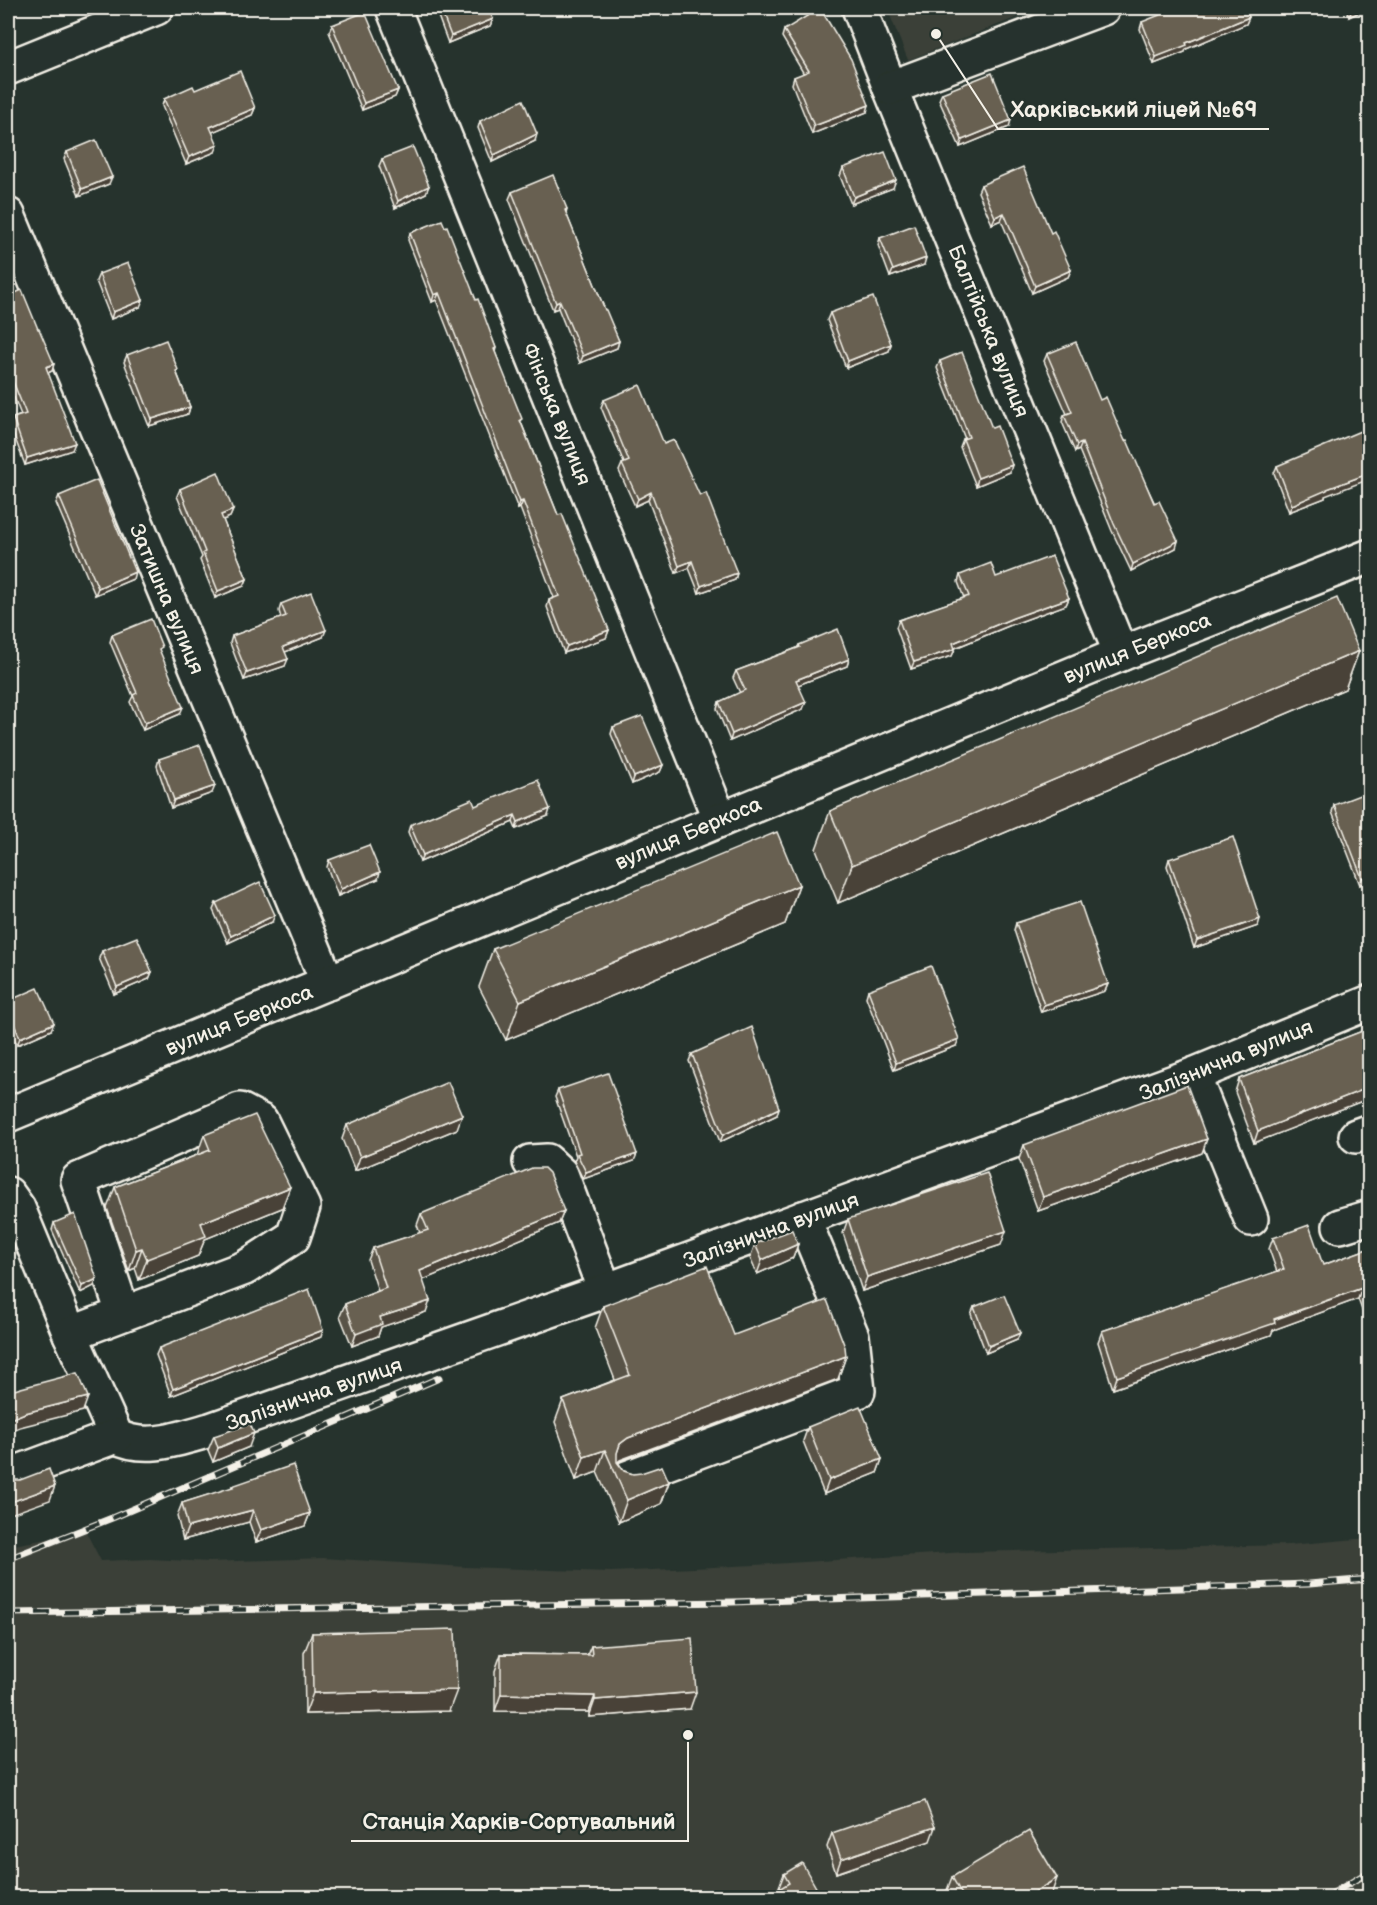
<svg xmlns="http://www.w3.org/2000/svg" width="1377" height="1905" font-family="'Balsamiq Sans',sans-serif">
<rect width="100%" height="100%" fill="#26332d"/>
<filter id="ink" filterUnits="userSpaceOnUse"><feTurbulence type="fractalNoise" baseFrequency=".0167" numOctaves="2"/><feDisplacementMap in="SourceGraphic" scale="12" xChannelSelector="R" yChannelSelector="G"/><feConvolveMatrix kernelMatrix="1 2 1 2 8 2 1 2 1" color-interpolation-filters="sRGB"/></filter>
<g filter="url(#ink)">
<g fill="#3a4038">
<polygon points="887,8 1041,8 908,60"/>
<polygon points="86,1532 101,1561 150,1559 210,1562 323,1558 466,1567 611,1572 754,1565 966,1552 1288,1545 1369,1538 1369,1897 8,1898 8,1546"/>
</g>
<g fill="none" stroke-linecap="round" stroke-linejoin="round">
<g stroke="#f4f1e8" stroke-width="38">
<g id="minor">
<polyline points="393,8 720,820"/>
<polyline points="859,8 890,88 1121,654"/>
<polyline points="8,68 156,8"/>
<polyline points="890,88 1103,8"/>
<polyline points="8,215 328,983"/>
<polyline points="1193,1075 1251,1219"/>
<polyline points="8,1115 1121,654 1370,556"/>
<polyline points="1356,1136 1370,1131"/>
<polyline points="530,1162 547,1161 561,1174 605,1291"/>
<path d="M8,1194L18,1208L70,1334L116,1436C145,1452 181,1438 210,1430L605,1291L1193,1075L1370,1002"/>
<polyline points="1340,1226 1370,1217"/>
<polyline points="70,1334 245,1268 293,1237 303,1207 261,1121 240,1110 78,1180 123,1313"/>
<polyline points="8,1476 116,1436"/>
<polyline points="627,1478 858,1391 852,1336 803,1218"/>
</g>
</g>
<use href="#minor" stroke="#26332d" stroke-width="33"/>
<g stroke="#f4f1e8" stroke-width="7">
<g id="rail">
<polyline points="8,1559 112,1518 439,1378"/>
<polyline points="8,1613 732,1602 1309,1584 1370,1579"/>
<polyline points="1325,1898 1370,1871"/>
<polyline points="1364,1898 1370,1894"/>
</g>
</g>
<use href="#rail" stroke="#26332d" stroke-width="4.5" stroke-dasharray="14" stroke-linecap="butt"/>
</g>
<g fill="#595346" stroke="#f4f1e8" stroke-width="1.5">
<polygon points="435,8 488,8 493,19 490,26 448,43"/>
<polygon points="1289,8 1368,8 1349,17 1346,10"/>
<polygon points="1249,17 1246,24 1186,49 1185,52 1154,64 1140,29 1142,22"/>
<polygon points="332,25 398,90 395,97 362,110 329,32"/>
<polygon points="784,30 867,112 812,134 792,84 794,77 804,74 782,37"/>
<polygon points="195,90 255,108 252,115 212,132 215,152 186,164 162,106 164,99"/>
<polygon points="942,93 1009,127 960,147 939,100"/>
<polygon points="480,121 535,141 492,162 478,128"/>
<polygon points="67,152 109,184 79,196 64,159"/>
<polygon points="382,159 426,193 395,208 379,166"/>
<polygon points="843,168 893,188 851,204 840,176"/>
<polygon points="981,185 1071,270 1068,277 1032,293 1001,220 992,224 978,192"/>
<polygon points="512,192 567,209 566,213 605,310 619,341 617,348 580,363 558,308 553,310 509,199"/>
<polygon points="410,233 476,300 496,348 495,352 521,422 558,515 609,630 606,638 564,653 547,607 549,600 554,598 520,508 518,509 436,300 432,302 408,240"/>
<polygon points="880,238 924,265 890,277 878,245"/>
<polygon points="99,274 140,307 111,319 96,281"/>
<polygon points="8,296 52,371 48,373 72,450 25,465 10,425 13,418 21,415 8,382"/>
<polygon points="830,313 891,344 889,351 846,368 827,320"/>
<polygon points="1047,354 1100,400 1125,441 1176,548 1131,571 1112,531 1079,450 1075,452 1062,422 1064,415 1067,414 1044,361"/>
<polygon points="127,355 177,373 190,407 188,414 149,426 124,362"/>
<polygon points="940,361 992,428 1010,472 976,486 960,447 963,439 965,439 937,368"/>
<polygon points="604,400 664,444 700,496 737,573 735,580 699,593 689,568 676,573 648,500 635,506 619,471 622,464 624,463 601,407"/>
<polygon points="1277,466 1325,496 1325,498 1289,512 1274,473"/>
<polygon points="180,489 233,510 230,517 223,520 247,579 244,586 215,598 200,560 202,557 177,496"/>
<polygon points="59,496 133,579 95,595 56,503"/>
<polygon points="960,575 996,577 1069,598 1066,605 1011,625 955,648 952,656 911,669 896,627 899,620 964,598 958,582"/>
<polygon points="281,604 323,637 285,652 285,666 244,680 230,643 232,636 281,618 279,611"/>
<polygon points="112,635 160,653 180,714 143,730 130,702 133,696 110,642"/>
<polygon points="799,645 849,659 847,666 798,685 803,709 730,741 717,709 719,702 740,693 733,678 736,671 797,648"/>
<polygon points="1359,651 1345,689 838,903 816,849 830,811"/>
<polygon points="613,727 663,765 660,772 632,784 611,734"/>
<polygon points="159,759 212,793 171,808 157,766"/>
<polygon points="1334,805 1370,881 1360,885 1332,812"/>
<polygon points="475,806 548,816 516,829 513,822 420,862 408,832 410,825"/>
<polygon points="1169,859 1258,926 1194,948 1167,866"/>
<polygon points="329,860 378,879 338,896 327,867"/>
<polygon points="799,885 785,924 506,1040 479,987 493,949"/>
<polygon points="216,903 272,922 228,943 213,910"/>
<polygon points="1016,923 1108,984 1105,991 1041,1012 1014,930"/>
<polygon points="102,951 152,972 149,979 114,994 99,958"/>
<polygon points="868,990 956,1046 894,1070 866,997"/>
<polygon points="8,1001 51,1030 17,1045 8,1023"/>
<polygon points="1370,1028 1370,1098 1254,1143 1235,1092 1239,1079"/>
<polygon points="692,1054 777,1115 720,1142 689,1061"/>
<polygon points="558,1090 634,1161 583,1179 574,1161 576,1156 555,1097"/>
<polygon points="347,1125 457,1129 355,1171 342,1139"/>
<polygon points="204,1135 282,1208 205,1239 198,1256 139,1280 135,1268 129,1271 107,1208 115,1187 197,1155"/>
<polygon points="1024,1145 1202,1153 1038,1211 1019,1159"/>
<polygon points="564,1211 559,1223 423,1280 426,1312 381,1327 378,1336 352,1346 340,1316 345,1304 378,1291 368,1260 373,1248 420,1233 417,1225 421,1214"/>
<polygon points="848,1219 1001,1245 862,1291 843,1233"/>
<polygon points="54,1223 94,1286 80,1293 52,1230"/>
<polygon points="1273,1238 1323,1265 1370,1248 1370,1319 1366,1321 1358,1299 1273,1330 1271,1335 1113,1389 1098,1342 1102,1331 1277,1272 1269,1249"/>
<polygon points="755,1244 798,1244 793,1258 757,1274 750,1258"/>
<polygon points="603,1306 734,1335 846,1356 838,1379 620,1460 618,1462 624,1471 633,1474 669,1482 661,1504 619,1522 597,1472 576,1480 555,1422 563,1400 615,1380 595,1328"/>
<polygon points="974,1307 1017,1340 986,1353 971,1314"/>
<polygon points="321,1337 171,1396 156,1355 159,1348"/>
<polygon points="808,1427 882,1459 877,1473 824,1494 803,1441"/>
<polygon points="214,1436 249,1447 213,1462 208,1450"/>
<polygon points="232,1486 310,1513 305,1526 256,1542 249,1522 183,1540 177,1516 182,1503 231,1488"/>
<polygon points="312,1633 449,1711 305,1714 304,1653"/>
<polygon points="591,1646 690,1709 589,1717 589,1712 495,1711 495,1671 501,1654 587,1655"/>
<polygon points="832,1833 930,1841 836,1873 827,1847"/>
<polygon points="784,1874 822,1898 779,1888 779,1887"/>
<polygon points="952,1877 1050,1898 944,1898"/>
</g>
<g fill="#494339" stroke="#f4f1e8" stroke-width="1.5">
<polygon points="1289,8 1347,8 1346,10"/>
<polygon points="1356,8 1368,8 1349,17 1352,10"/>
<polygon points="1249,17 1246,24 1186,49 1185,52 1154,64 1156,57 1186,43"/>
<polygon points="493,19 490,26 448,43 451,36"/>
<polygon points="398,90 395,97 362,110 364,103"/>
<polygon points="869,105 867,112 812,134 814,126"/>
<polygon points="255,108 252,115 208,134 210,127"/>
<polygon points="1011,120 1009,127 960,147 962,140"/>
<polygon points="537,134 535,141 492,162 494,155"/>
<polygon points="218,145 215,152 186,164 189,157"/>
<polygon points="112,177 109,184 79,196 82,189"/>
<polygon points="896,180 893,188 851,204 854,197"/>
<polygon points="429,186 426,193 395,208 398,201"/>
<polygon points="1004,213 1001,220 992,224 995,217"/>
<polygon points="926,258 924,265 890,277 893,270"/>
<polygon points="1071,270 1068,277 1032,293 1035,286"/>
<polygon points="439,293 436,300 432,302 434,295"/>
<polygon points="143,300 140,307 111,319 113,312"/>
<polygon points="560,301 558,308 553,310 556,303"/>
<polygon points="619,341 617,348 580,363 583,356"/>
<polygon points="891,344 889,351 846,368 848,361"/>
<polygon points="54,364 52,371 44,374 46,367"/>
<polygon points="190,407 188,414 149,426 152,419"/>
<polygon points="75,443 72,450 25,465 27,458"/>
<polygon points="1082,443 1079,450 1075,452 1077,445"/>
<polygon points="1012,465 1010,472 976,486 978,478"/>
<polygon points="1370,473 1370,479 1325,496 1325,498 1289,512 1292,505 1327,489"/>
<polygon points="651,492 648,500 635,506 638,499"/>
<polygon points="523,501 520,508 518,509 520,502"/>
<polygon points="233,510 230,517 218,522 221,515"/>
<polygon points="1178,541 1176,548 1131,571 1133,564"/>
<polygon points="692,561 689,568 676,573 679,566"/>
<polygon points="135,572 133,579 95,595 98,588"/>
<polygon points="737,573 735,580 699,593 701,586"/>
<polygon points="247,579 244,586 215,598 218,591"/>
<polygon points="1069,598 1066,605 1011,625 950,650 953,643 1013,618"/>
<polygon points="326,630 323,637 280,654 283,647"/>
<polygon points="609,630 606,638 564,653 567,646"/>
<polygon points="955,649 952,656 911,669 914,662"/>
<polygon points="1359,651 1345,689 838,903 852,865"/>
<polygon points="288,659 285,666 244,680 247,673"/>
<polygon points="849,659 847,666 793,687 796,680"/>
<polygon points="806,702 803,709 730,741 732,734"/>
<polygon points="183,707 180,714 143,730 145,723"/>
<polygon points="663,765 660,772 632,784 634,777"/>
<polygon points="215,786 212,793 171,808 174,800"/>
<polygon points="550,809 548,816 516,829 518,822"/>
<polygon points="515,815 513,822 420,862 423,855"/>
<polygon points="380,872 378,879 338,896 341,889"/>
<polygon points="1370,875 1370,881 1360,885 1362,878"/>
<polygon points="799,885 785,924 506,1040 520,1001"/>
<polygon points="275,915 272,922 228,943 231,936"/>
<polygon points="1260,919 1258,926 1194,948 1197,940"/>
<polygon points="152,972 149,979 114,994 117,987"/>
<polygon points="1108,984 1105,991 1041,1012 1044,1005"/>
<polygon points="54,1023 51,1030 17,1045 20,1038"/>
<polygon points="959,1039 956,1046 894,1070 896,1063"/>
<polygon points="1370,1087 1370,1098 1254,1143 1258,1131"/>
<polygon points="779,1108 777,1115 720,1142 723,1135"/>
<polygon points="462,1115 457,1129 355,1171 360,1157"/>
<polygon points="1207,1139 1202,1153 1038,1211 1043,1197"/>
<polygon points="637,1154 634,1161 583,1179 586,1172"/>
<polygon points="290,1187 282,1208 205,1239 198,1256 139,1280 147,1259 201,1223"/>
<polygon points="564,1211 559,1223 416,1283 420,1271"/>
<polygon points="1006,1231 1001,1245 862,1291 867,1277"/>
<polygon points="798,1244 793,1258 757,1274 762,1260"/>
<polygon points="142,1248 135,1268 129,1271 136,1250"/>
<polygon points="97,1279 94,1286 80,1293 82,1286"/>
<polygon points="1362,1288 1358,1299 1273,1330 1271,1335 1113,1389 1117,1377"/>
<polygon points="430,1301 426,1312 381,1327 378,1336 352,1346 356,1334 380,1317"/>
<polygon points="1370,1310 1370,1319 1366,1321"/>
<polygon points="323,1330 321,1337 171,1396 173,1389"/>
<polygon points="1020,1333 1017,1340 986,1353 989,1346"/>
<polygon points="846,1356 838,1379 620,1460 612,1467 620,1444 628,1438"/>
<polygon points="88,1397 83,1411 20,1427 8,1432 8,1420 25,1413"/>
<polygon points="254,1433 249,1447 213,1462 218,1448"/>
<polygon points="605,1450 597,1472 576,1480 584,1457"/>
<polygon points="882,1459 877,1473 824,1494 829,1480"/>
<polygon points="669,1482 661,1504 619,1522 627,1500"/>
<polygon points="55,1486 50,1500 8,1515 8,1503"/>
<polygon points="253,1510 249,1522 183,1540 188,1527"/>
<polygon points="310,1513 305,1526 256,1542 261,1530"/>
<polygon points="457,1690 449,1711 305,1714 313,1693"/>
<polygon points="696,1692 690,1709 589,1717 595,1700"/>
<polygon points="501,1694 595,1696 589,1712 495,1711"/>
<polygon points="935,1827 930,1841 836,1873 841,1859"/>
<polygon points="1057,1878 1050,1898 1025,1898"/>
</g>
<g fill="#686051" stroke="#f4f1e8" stroke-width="1.5">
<polygon points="440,8 488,8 493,19 451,36"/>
<polygon points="820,8 851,59 869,105 814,126 794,77 809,71 784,30"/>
<polygon points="1177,8 1245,8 1249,17 1186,43 1187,45 1156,57 1142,22"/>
<polygon points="365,12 398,90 364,103 332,25"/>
<polygon points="240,71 255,108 210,127 218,145 189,157 164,99 193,86 195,90"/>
<polygon points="992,73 1011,120 962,140 942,93"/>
<polygon points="523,100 537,134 494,155 480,121"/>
<polygon points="96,140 112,177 82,189 67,152"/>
<polygon points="413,147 429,186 398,201 382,159"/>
<polygon points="885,152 896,180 854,197 843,168"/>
<polygon points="1023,167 1051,233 1054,231 1071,270 1035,286 1004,213 995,217 981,185"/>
<polygon points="553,175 567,209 565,210 605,310 606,310 619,341 583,356 560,301 556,303 512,192"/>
<polygon points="442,220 445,227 447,226 476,300 478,299 496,348 494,349 522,419 520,420 558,515 562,514 609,630 567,646 549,600 559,596 523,501 520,502 439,293 434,295 410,233"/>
<polygon points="914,225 926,258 893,270 880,238"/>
<polygon points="128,263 143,300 113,312 99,274"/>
<polygon points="22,290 38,329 39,329 54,364 46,367 75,443 27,458 13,418 26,414 8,369 8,296"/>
<polygon points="873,297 891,344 848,361 830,313"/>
<polygon points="166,340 178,370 176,371 190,407 152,419 127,355"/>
<polygon points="1076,342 1100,400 1106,397 1125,441 1127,440 1154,503 1159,501 1178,541 1133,564 1114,524 1082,443 1077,445 1064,415 1072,412 1047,354"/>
<polygon points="962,352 992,428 997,426 1012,465 978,478 963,439 969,437 940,361"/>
<polygon points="640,385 664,444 674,440 700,496 706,493 737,573 701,586 692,561 679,566 651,492 638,499 622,464 629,461 604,400"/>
<polygon points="1370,427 1370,473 1327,489 1327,490 1292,505 1277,466"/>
<polygon points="218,472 233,510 221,515 247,579 218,591 203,553 205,552 180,489"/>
<polygon points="97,480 135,572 98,588 59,496"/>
<polygon points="1052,556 1069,598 1013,618 953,643 955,649 914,662 899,620 969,596 960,575 991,563 996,577"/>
<polygon points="311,592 326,630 283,647 288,659 247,673 232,636 286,616 281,604"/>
<polygon points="1337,598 1359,651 852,865 830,811"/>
<polygon points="151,619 162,647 159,649 183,707 145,723 133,695 137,693 112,635"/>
<polygon points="838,629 849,659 796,680 806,702 732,734 719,702 745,690 736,671 800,647 799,645"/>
<polygon points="642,716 663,765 634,777 613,727"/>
<polygon points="200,745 215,786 174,800 159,759"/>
<polygon points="538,780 550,809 518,822 515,815 423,855 410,825 472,799 475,806"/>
<polygon points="1370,791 1370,875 1362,878 1334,805"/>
<polygon points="777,832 799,885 520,1001 493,949"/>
<polygon points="1233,837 1260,919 1197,940 1169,859"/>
<polygon points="369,845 380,872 341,889 329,860"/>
<polygon points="260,882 275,915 231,936 216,903"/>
<polygon points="1080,902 1108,984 1044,1005 1016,923"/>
<polygon points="137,937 152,972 117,987 102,951"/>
<polygon points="931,966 959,1039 896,1063 868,990"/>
<polygon points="38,988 54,1023 20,1038 8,1010 8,1001"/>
<polygon points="752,1027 779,1108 723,1135 692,1054"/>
<polygon points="1370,1028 1370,1087 1258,1131 1239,1079"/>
<polygon points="608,1073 637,1154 586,1172 577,1154 580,1153 558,1090"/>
<polygon points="448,1082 462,1115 360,1157 347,1125"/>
<polygon points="1187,1085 1207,1139 1043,1197 1024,1145"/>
<polygon points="255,1115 290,1187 201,1223 206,1236 147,1259 142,1248 136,1250 115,1187 210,1150 204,1135"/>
<polygon points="532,1168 544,1168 549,1173 564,1211 420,1271 430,1301 380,1317 382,1324 356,1334 345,1304 386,1288 373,1248 428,1230 421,1214"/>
<polygon points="987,1173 1006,1231 867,1277 848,1219"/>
<polygon points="75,1214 97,1279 82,1286 54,1223"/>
<polygon points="1309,1225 1323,1265 1370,1248 1370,1308 1362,1288 1274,1319 1275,1323 1117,1377 1102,1331 1284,1269 1273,1238"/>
<polygon points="792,1230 798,1244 762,1260 755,1244"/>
<polygon points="707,1266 734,1335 827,1300 845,1347 846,1356 628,1438 620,1444 617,1453 617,1462 624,1471 633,1474 641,1473 662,1466 669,1482 627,1500 605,1450 584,1457 563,1400 630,1375 603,1306"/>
<polygon points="309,1289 323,1330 173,1389 159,1348"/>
<polygon points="1004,1295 1020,1333 989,1346 974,1307"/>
<polygon points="78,1373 88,1397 25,1413 8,1420 8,1392 21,1388"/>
<polygon points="860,1406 882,1459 829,1480 808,1427"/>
<polygon points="250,1424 254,1433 218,1448 214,1436"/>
<polygon points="293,1465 310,1513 261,1530 253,1510 188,1527 182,1503 233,1487 232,1486"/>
<polygon points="49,1469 55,1486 8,1503 8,1480 20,1480"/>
<polygon points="455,1629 457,1690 313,1693 312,1633"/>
<polygon points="692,1638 696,1692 595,1700 595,1696 501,1694 501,1654 592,1655 591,1646"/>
<polygon points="925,1801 935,1827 841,1859 832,1833"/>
<polygon points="1029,1831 1057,1878 1025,1898 964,1898 952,1877"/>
<polygon points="802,1863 822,1898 764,1898 789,1883 784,1874"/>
</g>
</g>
<g text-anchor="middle" stroke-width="4.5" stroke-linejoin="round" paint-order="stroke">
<g font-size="21" fill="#f4f1e8" stroke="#26332d">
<text transform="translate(989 331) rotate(68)" y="7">Балтійська вулиця</text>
<text transform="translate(557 414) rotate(68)" y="7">Фінська вулиця</text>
<text transform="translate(167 599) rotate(67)" y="7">Затишна вулиця</text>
<text transform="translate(1137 648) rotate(-22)" y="7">вулиця Беркоса</text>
<text transform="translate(688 833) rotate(-23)" y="7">вулиця Беркоса</text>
<text transform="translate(239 1020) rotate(-22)" y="7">вулиця Беркоса</text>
<text transform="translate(1226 1060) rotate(-22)" y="7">Залізнична вулиця</text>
<text transform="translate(771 1230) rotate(-20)" y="7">Залізнична вулиця</text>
<text transform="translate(314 1394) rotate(-19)" y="7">Залізнична вулиця</text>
</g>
</g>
<path fill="none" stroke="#f4f1e8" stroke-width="2" d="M936 34L998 129H1269M688 1735L688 1841H351"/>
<g fill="#f4f1e8" stroke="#26332d" stroke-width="2">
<circle cx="936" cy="34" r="6"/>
<circle cx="688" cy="1735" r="6"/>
</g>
<g font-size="22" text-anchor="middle" font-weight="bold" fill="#f4f1e8" stroke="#26332d" stroke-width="4.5" stroke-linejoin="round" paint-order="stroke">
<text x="1134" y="117">Харківський ліцей №69</text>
<text x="519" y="1829">Станція Харків-Сортувальний</text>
</g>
<rect width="1377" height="1905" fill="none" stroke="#26332d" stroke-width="30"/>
<rect x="15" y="15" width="1347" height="1875" fill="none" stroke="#f4f1e8" stroke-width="2" filter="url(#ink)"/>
</svg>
